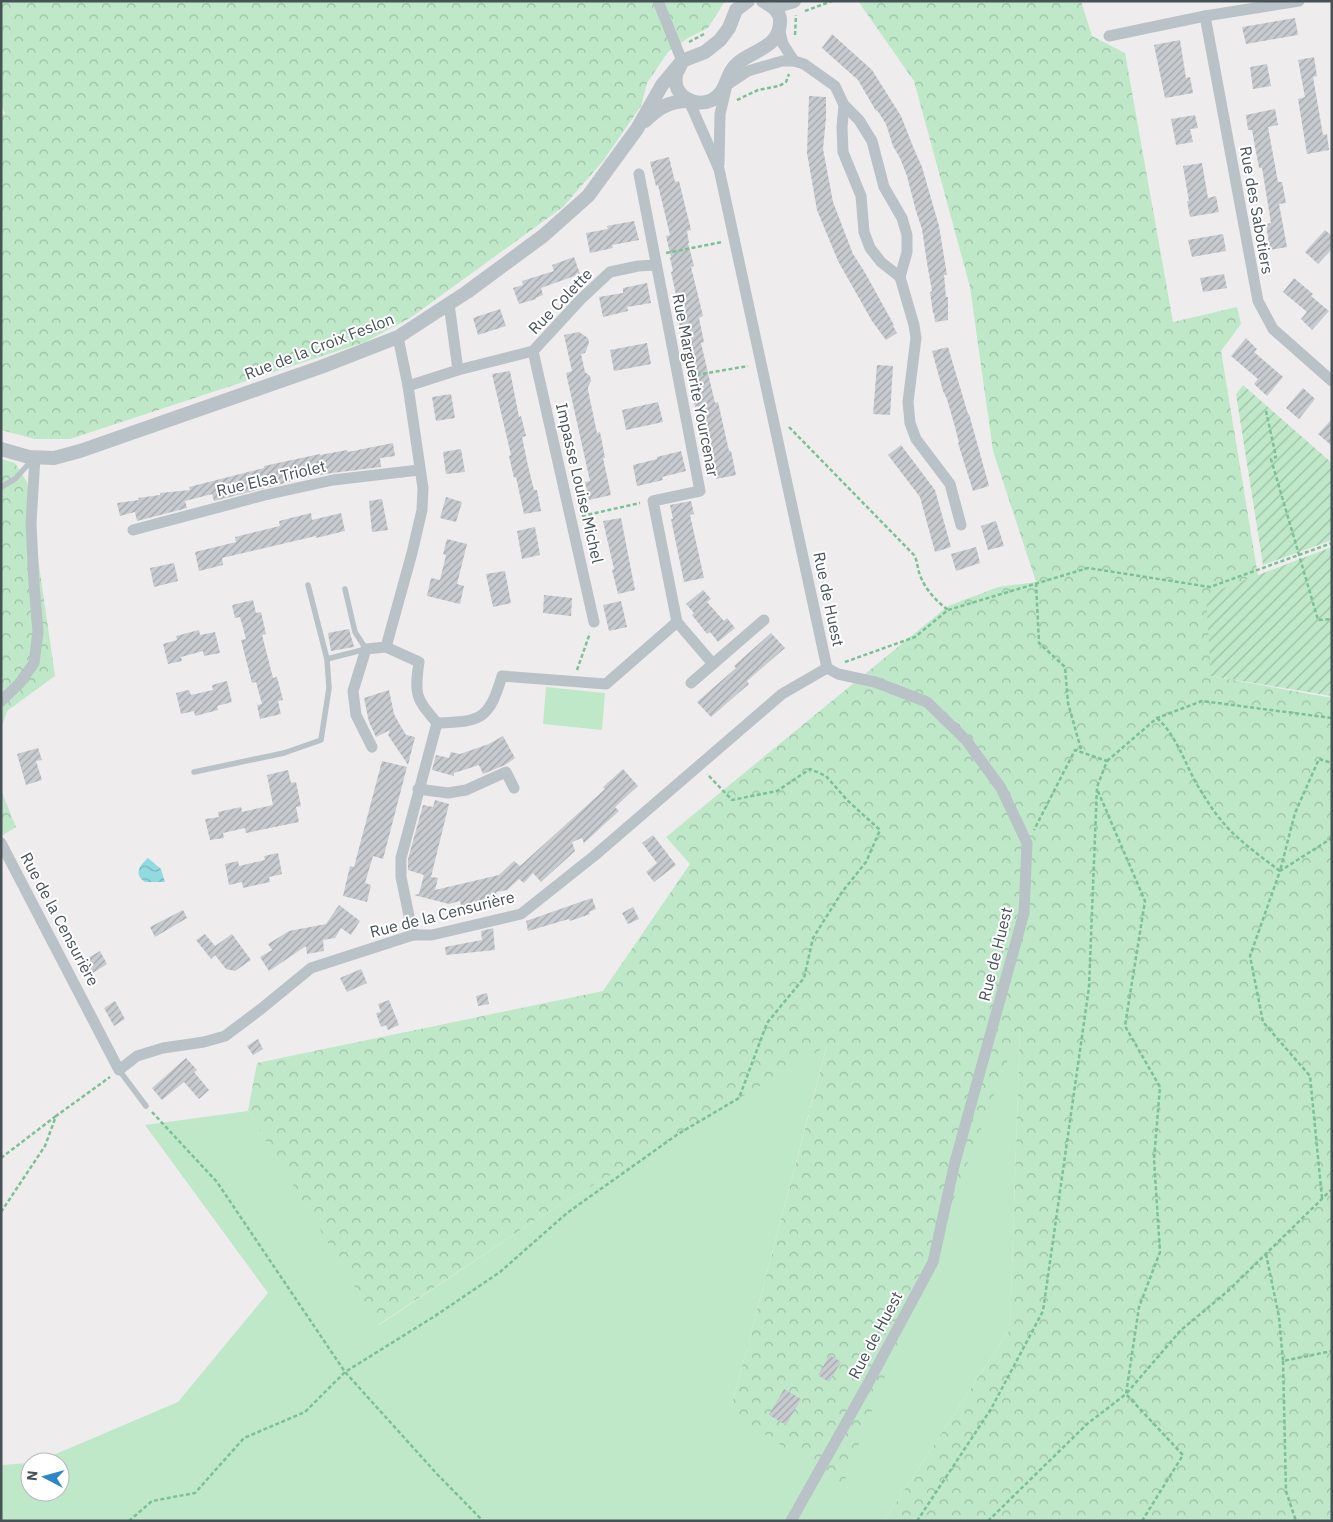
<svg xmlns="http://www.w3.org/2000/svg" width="1333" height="1522" font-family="'IBM Plex Sans',sans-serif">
<defs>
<pattern id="forest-crowns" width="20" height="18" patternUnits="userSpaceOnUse" patternTransform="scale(1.25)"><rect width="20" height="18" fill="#bfe8c9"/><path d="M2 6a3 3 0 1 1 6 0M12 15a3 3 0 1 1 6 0" fill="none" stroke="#9dbfa6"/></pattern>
<pattern id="garden-furrows" width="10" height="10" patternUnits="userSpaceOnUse" patternTransform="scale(1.25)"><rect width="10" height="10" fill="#bfe8c9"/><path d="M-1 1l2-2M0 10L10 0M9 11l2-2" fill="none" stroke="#9dbfa6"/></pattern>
<pattern id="water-waves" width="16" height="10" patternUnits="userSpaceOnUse" patternTransform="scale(1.25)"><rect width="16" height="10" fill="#91dae0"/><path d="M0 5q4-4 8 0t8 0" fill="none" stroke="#78b3b8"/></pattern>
<pattern id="building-hatch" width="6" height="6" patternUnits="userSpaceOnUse" patternTransform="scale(1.25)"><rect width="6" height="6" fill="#c7cace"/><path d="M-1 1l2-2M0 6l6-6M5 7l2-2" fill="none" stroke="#a3a7aa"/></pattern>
</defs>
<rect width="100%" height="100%" fill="#efeced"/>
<g fill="#bfe8c9">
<polygon points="546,687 605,693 602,730 543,724"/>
<polygon points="1020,1026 1010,1329 884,1521 1,1521 1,1465 30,1463 30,1492 60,1492 60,1462 37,1462 178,1402 268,1293 145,1125 248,1111 379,1325 540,1217 827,1045 730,1412"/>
</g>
<g fill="url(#forest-crowns)">
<polygon points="1,1 725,1 708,28 688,38 668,52 647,83 641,106 603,161 563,207 410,318 365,342 70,439 35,439 1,430 1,117 5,113 1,105"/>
<polygon points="858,1 1081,1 1092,36 1125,53 1173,322 1237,307 1241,324 1221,351 1258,576 1211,676 1332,698 1332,1521 884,1521 1010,1329 1020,1028 843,1485 730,1412 827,1046 540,1217 378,1325 248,1111 257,1063 603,991 690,864 666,837 948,606 998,587 1036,582 993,451 970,287 914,81"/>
<polygon points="1,459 15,463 27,482 55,676 7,711 1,729"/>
<polygon points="1,790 16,827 1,836"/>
</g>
<g fill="url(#garden-furrows)">
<polygon points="1243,385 1332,463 1332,540 1263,565 1236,394"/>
<polygon points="1332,547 1332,696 1211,676 1206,595"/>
</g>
<path fill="url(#water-waves)" d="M148,858L161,869L165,882H145C133,874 140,865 148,858Z"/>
<g fill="url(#building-hatch)">
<polygon points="1295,18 1298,35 1246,44 1242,27"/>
<polygon points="832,34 872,70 901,116 914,149 922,167 939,226 947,275 944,275 946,297 948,297 948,320 935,322 934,313 933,313 930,292 932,291 927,263 922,229 916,211 907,176 900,158 893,146 886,124 877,110 876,111 858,80 822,48"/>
<polygon points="1180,40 1186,78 1190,77 1193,93 1165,98 1154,45"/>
<polygon points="1314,57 1317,76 1313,77 1323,135 1327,134 1329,150 1307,154 1298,99 1305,97 1298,60"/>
<polygon points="1267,64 1271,86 1253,89 1250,67"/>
<polygon points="809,96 826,97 826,118 823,149 833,202 853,254 864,271 894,325 893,326 897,333 886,340 872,321 838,261 817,210 807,153"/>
<polygon points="1275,109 1278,125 1268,127 1278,182 1282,182 1286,203 1279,204 1287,247 1270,250 1266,224 1271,223 1262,168 1259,168 1252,130 1248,130 1246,115"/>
<polygon points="1195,115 1198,128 1190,129 1193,142 1176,145 1171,119"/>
<polygon points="669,157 675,182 679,181 691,230 687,231 689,243 688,243 694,266 691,267 703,316 699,318 704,342 701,343 715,403 718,402 729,451 731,451 736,475 716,479 711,455 709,456 698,406 695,407 686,367 682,348 684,347 679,323 682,322 671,272 673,271 670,258 671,257 666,236 670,235 658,185 656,186 650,162"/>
<polygon points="1202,163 1208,198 1216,196 1219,212 1190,217 1187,201 1189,201 1183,166"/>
<polygon points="634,221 639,240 612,245 613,248 590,253 586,233 608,229 607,226"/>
<polygon points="1325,230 1332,236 1332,249 1318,264 1305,252"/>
<polygon points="1223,234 1226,251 1192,257 1188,240"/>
<polygon points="574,257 580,274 541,288 543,295 535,298 536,299 519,304 513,288 523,285 522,281 554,271 552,265"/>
<polygon points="1224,274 1227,288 1203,292 1200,278"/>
<polygon points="1294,278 1313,294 1311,296 1329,311 1312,330 1301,319 1307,312 1283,292"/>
<polygon points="647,283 651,303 627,307 628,311 603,317 599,297 623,293 623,288"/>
<polygon points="500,309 506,326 478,335 473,318"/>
<polygon points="579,332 588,338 589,343 585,353 581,354 585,372 590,376 591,381 588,387 588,390 597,433 600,432 605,458 603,458 611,495 589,500 585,482 590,481 566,373 572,371 564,335"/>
<polygon points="1246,338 1257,349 1254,352 1283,377 1267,396 1254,384 1258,379 1231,356"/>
<polygon points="647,343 651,364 614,371 610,350"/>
<polygon points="948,347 968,414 969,414 989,486 973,491 958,443 959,443 955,427 947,399 943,391 932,351"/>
<polygon points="877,365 893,366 890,415 873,414"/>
<polygon points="510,371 519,417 521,416 526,436 522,437 528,466 534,490 537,490 541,511 524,514 516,477 514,478 509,456 511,455 492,374"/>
<polygon points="1303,388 1315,399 1299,419 1286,408"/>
<polygon points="451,394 455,418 436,421 432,397"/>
<polygon points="658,402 663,422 626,430 622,410"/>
<polygon points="1332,419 1332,446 1318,434"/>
<polygon points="393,443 395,456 380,458 381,467 332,473 292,480 293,481 214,501 212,494 185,501 187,508 137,521 135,512 120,516 117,503 139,500 138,498 160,495 160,493 190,490 189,487 264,468 264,466 320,454 320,455 347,450 348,452"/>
<polygon points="901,445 935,490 951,547 935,552 920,497 888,455"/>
<polygon points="461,449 465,472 446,474 443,452"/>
<polygon points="681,451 686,471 662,477 663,480 637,486 633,465 657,459 657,457"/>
<polygon points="446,497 462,502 456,522 440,518"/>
<polygon points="382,499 388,530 372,532 369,501"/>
<polygon points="691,501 694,514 690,515 704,578 684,582 671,519 673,519 670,505"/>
<polygon points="311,513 312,520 341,513 345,531 316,538 316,536 222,558 223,565 199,571 195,552 236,542 235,537 280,526 279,521"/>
<polygon points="621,518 635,590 618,594 612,570 614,569 603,521"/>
<polygon points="996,521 1004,546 988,550 981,526"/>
<polygon points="535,527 540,555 522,559 517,531"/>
<polygon points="447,539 467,544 457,584 464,586 460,604 427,596 431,578 440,580 446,555 443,554"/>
<polygon points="976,547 980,563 956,571 951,554"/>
<polygon points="174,563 178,581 154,587 150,568"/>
<polygon points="505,571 511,603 493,607 486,574"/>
<polygon points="703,590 711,599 707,602 724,621 727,618 735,628 718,642 710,632 707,634 692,615 694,613 686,604"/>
<polygon points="544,595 572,598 571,616 543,613"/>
<polygon points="253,600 256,613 261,612 266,634 262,635 273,678 277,677 283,700 278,701 281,714 260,719 257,705 262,704 256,682 252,683 241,640 246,639 240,617 235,618 232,605"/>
<polygon points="621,601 627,627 609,631 603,605"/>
<polygon points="349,629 354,647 331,651 328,633"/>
<polygon points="199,630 200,635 215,632 220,653 204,656 203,651 181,657 182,661 168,664 163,644 177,640 176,636"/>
<polygon points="771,633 785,648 747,681 749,684 711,717 697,702 736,668 734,666"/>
<polygon points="227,681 232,702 217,706 218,710 195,716 194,711 181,714 176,693 189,690 191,695 213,690 212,685"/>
<polygon points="389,690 394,714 400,725 406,735 415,737 408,765 388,735 390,730 376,737 369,722 364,698"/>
<polygon points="503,736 515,758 505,765 483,774 479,765 454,773 454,776 432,770 436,755 449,758 451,752 460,754 489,744"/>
<polygon points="38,748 42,760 36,761 42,780 26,785 17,754"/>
<polygon points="382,761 407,767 383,859 373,856 365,883 371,885 367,902 343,896 350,866 354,867"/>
<polygon points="623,769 638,786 615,807 619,811 584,843 582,838 572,842 575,851 541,882 533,873 524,883 519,879 507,890 496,892 498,901 462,911 460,901 449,904 414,895 419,894 424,875 408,870 408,859 423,805 433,807 435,800 449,804 431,877 438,878 435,890 499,875 514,861 520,866 605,789 603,787"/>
<polygon points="288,770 291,783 296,782 301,806 296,807 299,822 246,833 245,828 223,833 224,838 210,840 205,819 219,817 218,812 241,807 242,812 273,805 267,775"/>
<polygon points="653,835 676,865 654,882 646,872 657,863 642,843"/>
<polygon points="278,853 282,874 269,877 270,882 243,888 242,882 229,885 225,864 238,861 239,866 265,860 264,856"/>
<polygon points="592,898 596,909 589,912 590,914 570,921 569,919 528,931 526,921"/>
<polygon points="339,905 360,921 351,935 341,928 335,938 323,940 324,951 307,954 306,946 269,971 260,957 272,950 268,944 289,931 326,924"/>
<polygon points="633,907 639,919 628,924 622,913"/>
<polygon points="183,910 187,918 155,937 150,927"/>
<polygon points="493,928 495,950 446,955 445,947 482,940 481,931"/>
<polygon points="205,934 215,946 232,934 251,960 235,971 226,969 215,955 211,959 196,940"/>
<polygon points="100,951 107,964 90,975 83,961"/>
<polygon points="361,969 367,983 347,992 340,978"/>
<polygon points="487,993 489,1004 478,1006 476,996"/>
<polygon points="389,1000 399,1025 388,1030 386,1025 381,1027 376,1013 381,1012 378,1004"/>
<polygon points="115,1001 125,1019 114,1026 104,1008"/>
<polygon points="258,1039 263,1049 253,1055 247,1046"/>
<polygon points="186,1058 197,1070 194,1072 209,1090 199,1099 184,1082 162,1100 152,1088"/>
<polygon points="830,1355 841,1362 829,1382 818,1375"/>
<polygon points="784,1389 801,1399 786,1425 769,1415"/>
</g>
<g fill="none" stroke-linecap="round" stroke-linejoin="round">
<g stroke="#7bc195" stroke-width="2.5" stroke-dasharray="4 2.5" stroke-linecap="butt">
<polyline points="805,11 832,1"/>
<polyline points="795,35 796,15"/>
<polyline points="689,42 704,34"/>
<polyline points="737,100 758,90 779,86 786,82 789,74"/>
<polyline points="666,253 722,242"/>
<polyline points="690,376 748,366"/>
<polyline points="1266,411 1276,457 1271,459 1318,620 1332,619"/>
<path d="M789,427L914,555C918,562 917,568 920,575C925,589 936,601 948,610"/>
<polyline points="582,516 640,503"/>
<polyline points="1036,583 1039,643 1065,667 1068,703 1082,753"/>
<polyline points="845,662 915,637 948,610 1088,568 1210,587 1332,543"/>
<polyline points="577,670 590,633"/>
<path d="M1157,718C1178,737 1185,765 1199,788C1206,799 1213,811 1221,820C1237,840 1259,855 1280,871L1295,813L1319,759L1332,763"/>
<polyline points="1107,761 1157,718 1202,701 1332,718"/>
<polyline points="152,1112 217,1182 345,1372 437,1474 483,1521"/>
<polyline points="1,1158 56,1116"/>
<polyline points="1322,1198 1310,1076 1263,1022 1250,956 1280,871 1332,838"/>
<polyline points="1,1212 45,1146 56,1116 110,1077"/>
<polyline points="1266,1254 1279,1317 1283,1361 1332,1351"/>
<polyline points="1283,1361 1286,1491 1296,1521"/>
<polyline points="129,1521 152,1501 195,1493 244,1438 305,1412 345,1372 435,1316 500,1272 567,1213 678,1134 739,1098 767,1023 804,978 813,938 842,892 866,862 880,830 847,800 826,776 810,769 777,791 732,800 707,774"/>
<polyline points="917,1521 991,1409 1043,1311 1089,987 1097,787 1107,761 1075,750 1034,830"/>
<polyline points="988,1521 1087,1424 1126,1394 1139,1307 1160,1252 1154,1159 1160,1087 1125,1026 1145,901 1097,789"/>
<polyline points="1142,1521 1183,1455 1126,1394 1181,1330 1228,1291 1332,1189"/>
</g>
<g stroke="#b9c2c7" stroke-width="5.5">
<polyline points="1,487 15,479 33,459"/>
<polyline points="308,585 327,659 366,649 355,632 345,589"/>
<polyline points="194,772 284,753 321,740 329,688 327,659"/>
<polyline points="119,1070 146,1106"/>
</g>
<g stroke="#b9c2c7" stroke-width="11">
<polyline points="658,1 682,61"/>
<polyline points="1205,16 1258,301 1273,329 1332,381"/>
<polyline points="780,32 783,44 794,61"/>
<polyline points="1109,36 1205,16 1299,1"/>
<polyline points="689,101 719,169 827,668 838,674 875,682 927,702 966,740 1001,788 1027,843 1024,913 955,1162 933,1262 870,1380 791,1521"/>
<polyline points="844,105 842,127 843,152 861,196 864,232 870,248 881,262 900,277"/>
<polyline points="719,164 720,114 727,85 748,71 782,61 794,61 804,64 835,86 844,105 859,120 872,141 884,187 902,218 907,235 907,252 900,277 914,325 916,338 908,402 910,423 916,439 950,484 961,525"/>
<polyline points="639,174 700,491 653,501 677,622"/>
<polyline points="449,304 458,370"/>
<polyline points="398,337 408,386 458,370 533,351 581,299 610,272 638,266 656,265"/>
<polyline points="533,351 594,622"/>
<polyline points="133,530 265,495 333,480 419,470"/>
<polyline points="677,622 713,664"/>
<polyline points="386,647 412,553 422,510 423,488 408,386"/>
<polyline points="691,683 764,620"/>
<polyline points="1,701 19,684 34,663 38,632 34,584 31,523 35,457"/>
<path d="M437,723C482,722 489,719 502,676L606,684L677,622"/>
<path d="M372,747L356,715L353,691L366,649L386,647L419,662C414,696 416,698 437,723"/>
<polyline points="418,789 448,793 466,790 506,772 514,788"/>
<polyline points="1,843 119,1070 137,1056 163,1048 204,1042 225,1036 261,1009 311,968 413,935 432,935 521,914 594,856 782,694 827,668"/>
<polyline points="413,935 401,877 401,858 437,723"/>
</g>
<g stroke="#b9c2c7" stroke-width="14">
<path d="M748,1L736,10L729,28L720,40L705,52L682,61C681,66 677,71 676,75C672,96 695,108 712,100C728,92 725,73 738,63C754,50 779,47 780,23C781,11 772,6 763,1"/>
<polyline points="774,7 794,1"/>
<path d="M645,121C658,108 669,101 689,101"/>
<polyline points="1,449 29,457 54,458 80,451 321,367 398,337 467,292 543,236 588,196 637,129 662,85 682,61"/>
</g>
</g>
<g text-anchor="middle" stroke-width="4" stroke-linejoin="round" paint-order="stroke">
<g font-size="16" fill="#475257" stroke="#fff">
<text transform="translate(1257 210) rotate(80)" y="6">Rue des Sabotiers</text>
<text transform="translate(560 301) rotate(-46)" y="6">Rue Colette</text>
<text transform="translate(319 346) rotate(-21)" y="6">Rue de la Croix Feslon</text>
<text transform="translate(696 385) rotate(79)" y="6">Rue Marguerite Yourcenar</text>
<text transform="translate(271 478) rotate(-13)" y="6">Rue Elsa Triolet</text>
<text transform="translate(580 483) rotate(77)" y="6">Impasse Louise Michel</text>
<text transform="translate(829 599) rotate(78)" y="6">Rue de Huest</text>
<text transform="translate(442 914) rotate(-14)" y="6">Rue de la Censurière</text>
<text transform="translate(60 919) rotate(62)" y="6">Rue de la Censurière</text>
<text transform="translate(995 954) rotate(-76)" y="6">Rue de Huest</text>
<text transform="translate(875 1335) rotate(-62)" y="6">Rue de Huest</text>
</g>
</g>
<rect width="1333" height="1522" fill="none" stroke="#475257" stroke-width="5"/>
<g transform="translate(45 1477) rotate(276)"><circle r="24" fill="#ffffff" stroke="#b5babc"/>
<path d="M0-4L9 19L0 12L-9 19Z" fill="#2f86c6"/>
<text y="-8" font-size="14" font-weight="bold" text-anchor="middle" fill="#475257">N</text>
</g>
</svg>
